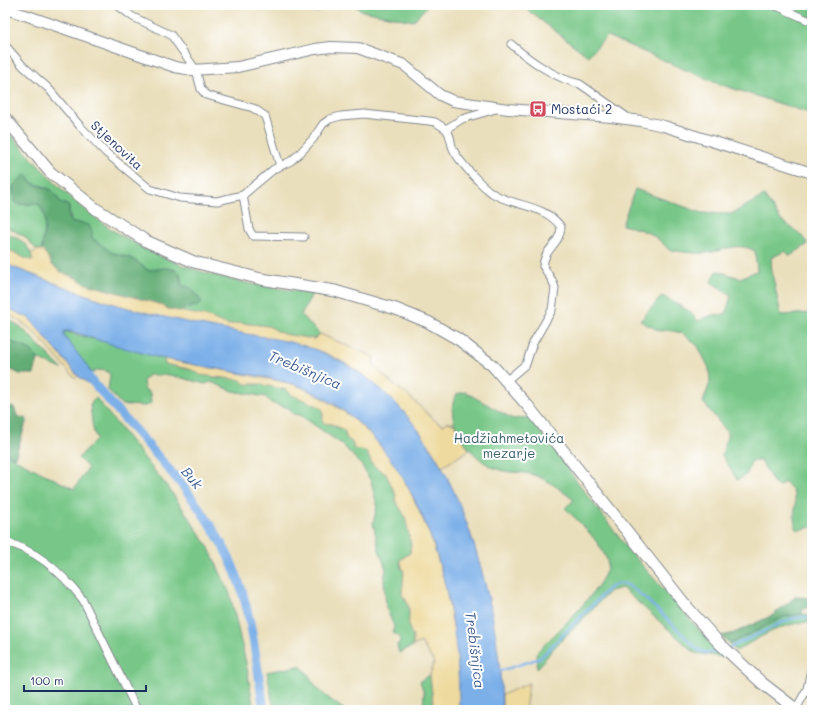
<svg xmlns="http://www.w3.org/2000/svg" width="817" height="715" font-family="Mali,sans-serif">
<rect width="100%" height="100%" fill="#fff"/>
<filter id="ink" filterUnits="userSpaceOnUse"><feTurbulence type="fractalNoise" baseFrequency=".025" numOctaves="2"/><feDisplacementMap in="SourceGraphic" scale="8" xChannelSelector="R" yChannelSelector="G"/><feConvolveMatrix kernelMatrix="1 2 1 2 8 2 1 2 1" color-interpolation-filters="sRGB"/></filter>
<filter id="wash" filterUnits="userSpaceOnUse"><feTurbulence type="fractalNoise" baseFrequency=".012" numOctaves="4" result="noise"/><feDisplacementMap in="SourceGraphic" scale="16" xChannelSelector="R" yChannelSelector="G"/><feGaussianBlur stdDeviation="0.9" result="paint"/><feColorMatrix in="noise" values="0 0 0 0 0 0 0 0 0 0 0 0 0 0 0 0 0 1.4 0 .05"/><feComposite in="paint" operator="in"/></filter>
<g filter="url(#wash)">
<rect width="100%" height="100%" fill="#eadfbc"/>
<g fill="#78c788" stroke="#4a7b73">
<polygon points="305,5 327,5 319,12 306,11"/>
<polygon points="353,5 428,5 413,21 363,11"/>
<polygon points="521,5 812,5 812,114 716,83 607,36 588,56"/>
<path d="M5,128C68,202 120,250 217,276C248,285 280,288 312,294L301,315L320,334L314,339L283,334L268,326L240,323L228,325L205,316L181,313L184,308H192L197,296L194,291L181,285C184,262 160,269 148,270L133,259L110,252L99,244L92,238L82,223H72C69,216 71,210 66,204L61,203C58,198 52,190 46,187C35,183 32,186 26,174L13,186L14,202L19,204H38C51,216 42,234 42,250H37L24,236L5,226Z"/>
<path d="M635,189L702,213L731,214L764,196L781,220L800,234L808,244L790,256L785,251L771,258L772,273L781,315L812,313V527L797,530C788,513 805,500 785,482L779,486L775,485L761,461H752C745,471 752,474 737,480L722,455L728,433L703,402L710,383L709,368L698,346L682,333L668,330L660,331L640,321L662,296L689,311L698,321L712,315L726,314L731,295L711,282L717,271L740,278L757,271L755,251C735,240 722,253 703,253C692,254 680,251 669,250C653,232 644,230 622,225Z"/>
<path d="M5,232C21,240 28,242 33,260C23,260 16,251 5,249Z"/>
<polygon points="5,318 21,327 62,369 38,359 31,350 5,339"/>
<path d="M64,331L164,358L165,364L189,369L218,379L226,377L241,380L254,385L260,384L287,390L292,395L318,406L323,410L322,418L335,427L344,430L347,439L352,442L353,447L366,451L373,465L386,474L396,495L395,500L405,516L411,545L410,553L400,560L401,568L404,572L402,595C416,608 403,625 413,635V646L399,653L397,645L400,641L399,636L393,633L394,626L386,608L384,579L386,569L379,550L373,523L377,506L371,481L362,466L343,445L300,415L293,414L289,408L271,403L266,397L233,391L211,382L205,384L170,375H148L143,381L144,389L150,393L151,403L146,406L122,405L108,390L110,375L107,371L97,370L92,373L64,336Z"/>
<path d="M465,392L513,419L529,417L627,548L723,657L695,653L622,588L610,591L553,649L537,669L536,653C551,637 614,581 607,560C599,540 580,523 565,508L574,500C564,493 553,483 541,478C523,469 513,475 497,469C472,461 440,418 457,394Z"/>
<path d="M96,398L170,490L208,546L230,594L246,663L254,710H5V454L74,489L88,468L78,458L97,439C91,429 92,416 90,404Z"/>
<path d="M802,614L812,615V622C783,622 760,637 736,651L730,644L784,617Z"/>
<path d="M299,666C309,672 308,676 315,685C323,695 335,703 345,710H274L267,672Z"/>
<polygon points="430,675 434,710 423,710 424,693 420,681"/>
</g>
<g fill="#62ac74" stroke="#3e6e69">
<path d="M26,173L32,183L52,190L61,203L69,206V217L72,223H82L89,225L92,232V238L111,252L133,259L148,270C160,269 168,265 180,273L181,285L191,288L202,302L198,306L184,308L181,313L168,309L162,305L86,284L74,277L62,273L52,265L49,259L42,250C42,234 51,216 38,204H19L14,202L13,186Z"/>
<polygon points="5,339 31,350 38,359 34,374 20,374 5,367"/>
<polygon points="5,404 14,407 17,416 27,419 15,458 5,454 5,421 8,411 5,410"/>
<polygon points="795,597 812,598 812,604 802,610 802,614 784,617 730,644 721,636 734,633 773,615"/>
</g>
<g fill="#eeda9e" stroke="#84847e">
<path d="M5,249C16,251 23,260 33,260L31,254L37,250H42L49,259L52,265L62,273L74,277L86,284L162,305L168,309L205,316L228,325L240,323L268,326L283,334L314,339L320,334L374,357L373,363C384,379 398,387 412,399C423,408 430,419 443,425L448,422L454,424L469,450L442,467C415,418 375,374 322,352C308,346 290,345 275,341C232,331 188,324 145,313C97,300 51,282 5,264Z"/>
<path d="M5,307L29,318L78,376L75,378C53,355 35,325 5,313Z"/>
<path d="M164,358L297,385L319,396L352,417L377,441L400,472L409,489L430,535L445,583L457,649L460,679L459,710H434L430,675L434,662L421,642L413,646V635C403,625 416,608 402,595L404,573L400,560L410,553L411,545L405,516L395,500L396,495L386,474L373,465L366,451L354,449L352,442L347,439L344,430L332,424L323,423V410L318,406L292,395L287,390L260,384H245L241,380L200,375L197,372L189,369L165,364Z"/>
<polygon points="529,683 525,710 502,710 502,695"/>
</g>
<path fill="#7aafe8" stroke="#4a6fa3" d="M5,264C52,282 99,302 148,313C177,320 207,327 237,332C265,338 294,340 321,352C408,389 453,471 478,558C493,608 501,657 502,710H459C461,594 418,428 296,385C281,380 264,377 247,374C222,370 196,365 170,360C146,355 121,347 98,340C88,337 75,331 64,331V336L88,367L95,383L92,386L78,376L29,318L5,307Z"/>
<g fill="none" stroke-linecap="round" stroke-linejoin="round">
<g stroke="#7aafe8" stroke-width="2.5">
<polyline points="729,648 785,621 795,618 812,617"/>
<path d="M497,672L540,658L608,589C613,585 618,582 625,584C639,589 684,636 697,649L706,653L723,651"/>
</g>
<path stroke="#7aafe8" stroke-width="9" d="M87,375C137,436 197,490 231,562C252,608 256,661 264,710"/>
</g>
</g>
<g filter="url(#ink)">
<g fill="none" stroke-linecap="round" stroke-linejoin="round">
<g stroke="#82878d" stroke-width="9">
<g id="street">
<polyline points="117,5 133,17 171,35 196,70 201,89 206,95 253,108 265,116 280,166"/>
<polyline points="774,5 812,22"/>
<path d="M511,44C528,59 556,79 580,84L630,119"/>
<polyline points="5,45 23,66 48,88 80,126 105,152 150,189 180,198 217,201 243,195 274,169 291,161 300,153 313,139 323,124 330,119 341,116 364,114 429,121 435,122 446,129"/>
<path d="M496,109L462,119L446,129C451,135 450,139 452,146C455,158 482,186 492,193C514,207 545,204 561,227C560,245 545,247 543,266L553,282L555,288L552,310L533,343L526,364L506,381"/>
<polyline points="243,195 249,229 253,236 304,237"/>
<path d="M5,542C37,550 64,575 83,600L137,710"/>
<polyline points="796,709 807,689 812,665"/>
</g>
</g>
<g stroke="#82878d" stroke-width="12">
<polyline id="secondary" points="5,9 25,15 175,67 192,70 238,67 315,49 331,47 358,48 404,65 440,95 453,101 508,109 611,117 641,121 664,126 812,173"/>
</g>
<g stroke="#82878d" stroke-width="13">
<polyline id="primary" points="5,118 50,172 96,209 146,241 194,262 261,279 335,291 396,309 428,322 458,339 492,365 527,405 687,607 719,643 762,683 797,710"/>
</g>
<use href="#street" stroke="#fff" stroke-width="7"/>
<use href="#secondary" stroke="#fff" stroke-width="10"/>
<use href="#primary" stroke="#fff" stroke-width="11"/>
</g>
</g>
<defs>
<g id="bus-square" transform="scale(0.9)"><rect x="-9" y="-9" width="18" height="18" rx="4" fill="#d1495b" stroke="#fff"/><path d="M-5-6H5V4H4V6H2V4H-2V6H-4V4H-5ZM-3.5-4V0h7V-4ZM-3.5 1.2v1.5H-2V1.2ZM2 1.2v1.5H3.5V1.2Z" fill="#fff"/></g>
</defs>
<g fill-rule="evenodd">
<use href="#bus-square" x="538" y="109"/>
</g>
<g text-anchor="middle" stroke-width="4" stroke-linejoin="round" paint-order="stroke">
<g font-size="13" fill="#1b2f5e" stroke="#fff" text-anchor="start">
<text x="551" y="114">Mostaći 2</text>
</g>
<g font-size="13" fill="#1b2f5e" stroke="#fff">
<text transform="translate(117 145) rotate(43)" y="5">Stjenovita</text>
</g>
<g font-size="13" fill="#375d6b" stroke="#fff">
<text x="509" y="443">Hadžiahmetovića<tspan x="509" dy="15">mezarje</tspan></text>
</g>
<g font-size="14" font-style="italic" fill="#3c5c8e" stroke="#fff">
<text transform="translate(305 370) rotate(23)" y="5">Trebišnjica</text>
<text transform="translate(192 478) rotate(50)" y="5">Buk</text>
<text transform="translate(475 650) rotate(83)" y="5">Trebišnjica</text>
</g>
</g>
<rect width="817" height="715" fill="none" stroke="#fff" stroke-width="20"/>
<path d="M24 685v6h122v-6" fill="none" stroke="#1b2f5e" stroke-width="2"/>
<text x="30" y="685" font-size="12" fill="#1b2f5e" stroke="#ffffff" stroke-width="3" paint-order="stroke">100 m</text>
</svg>
